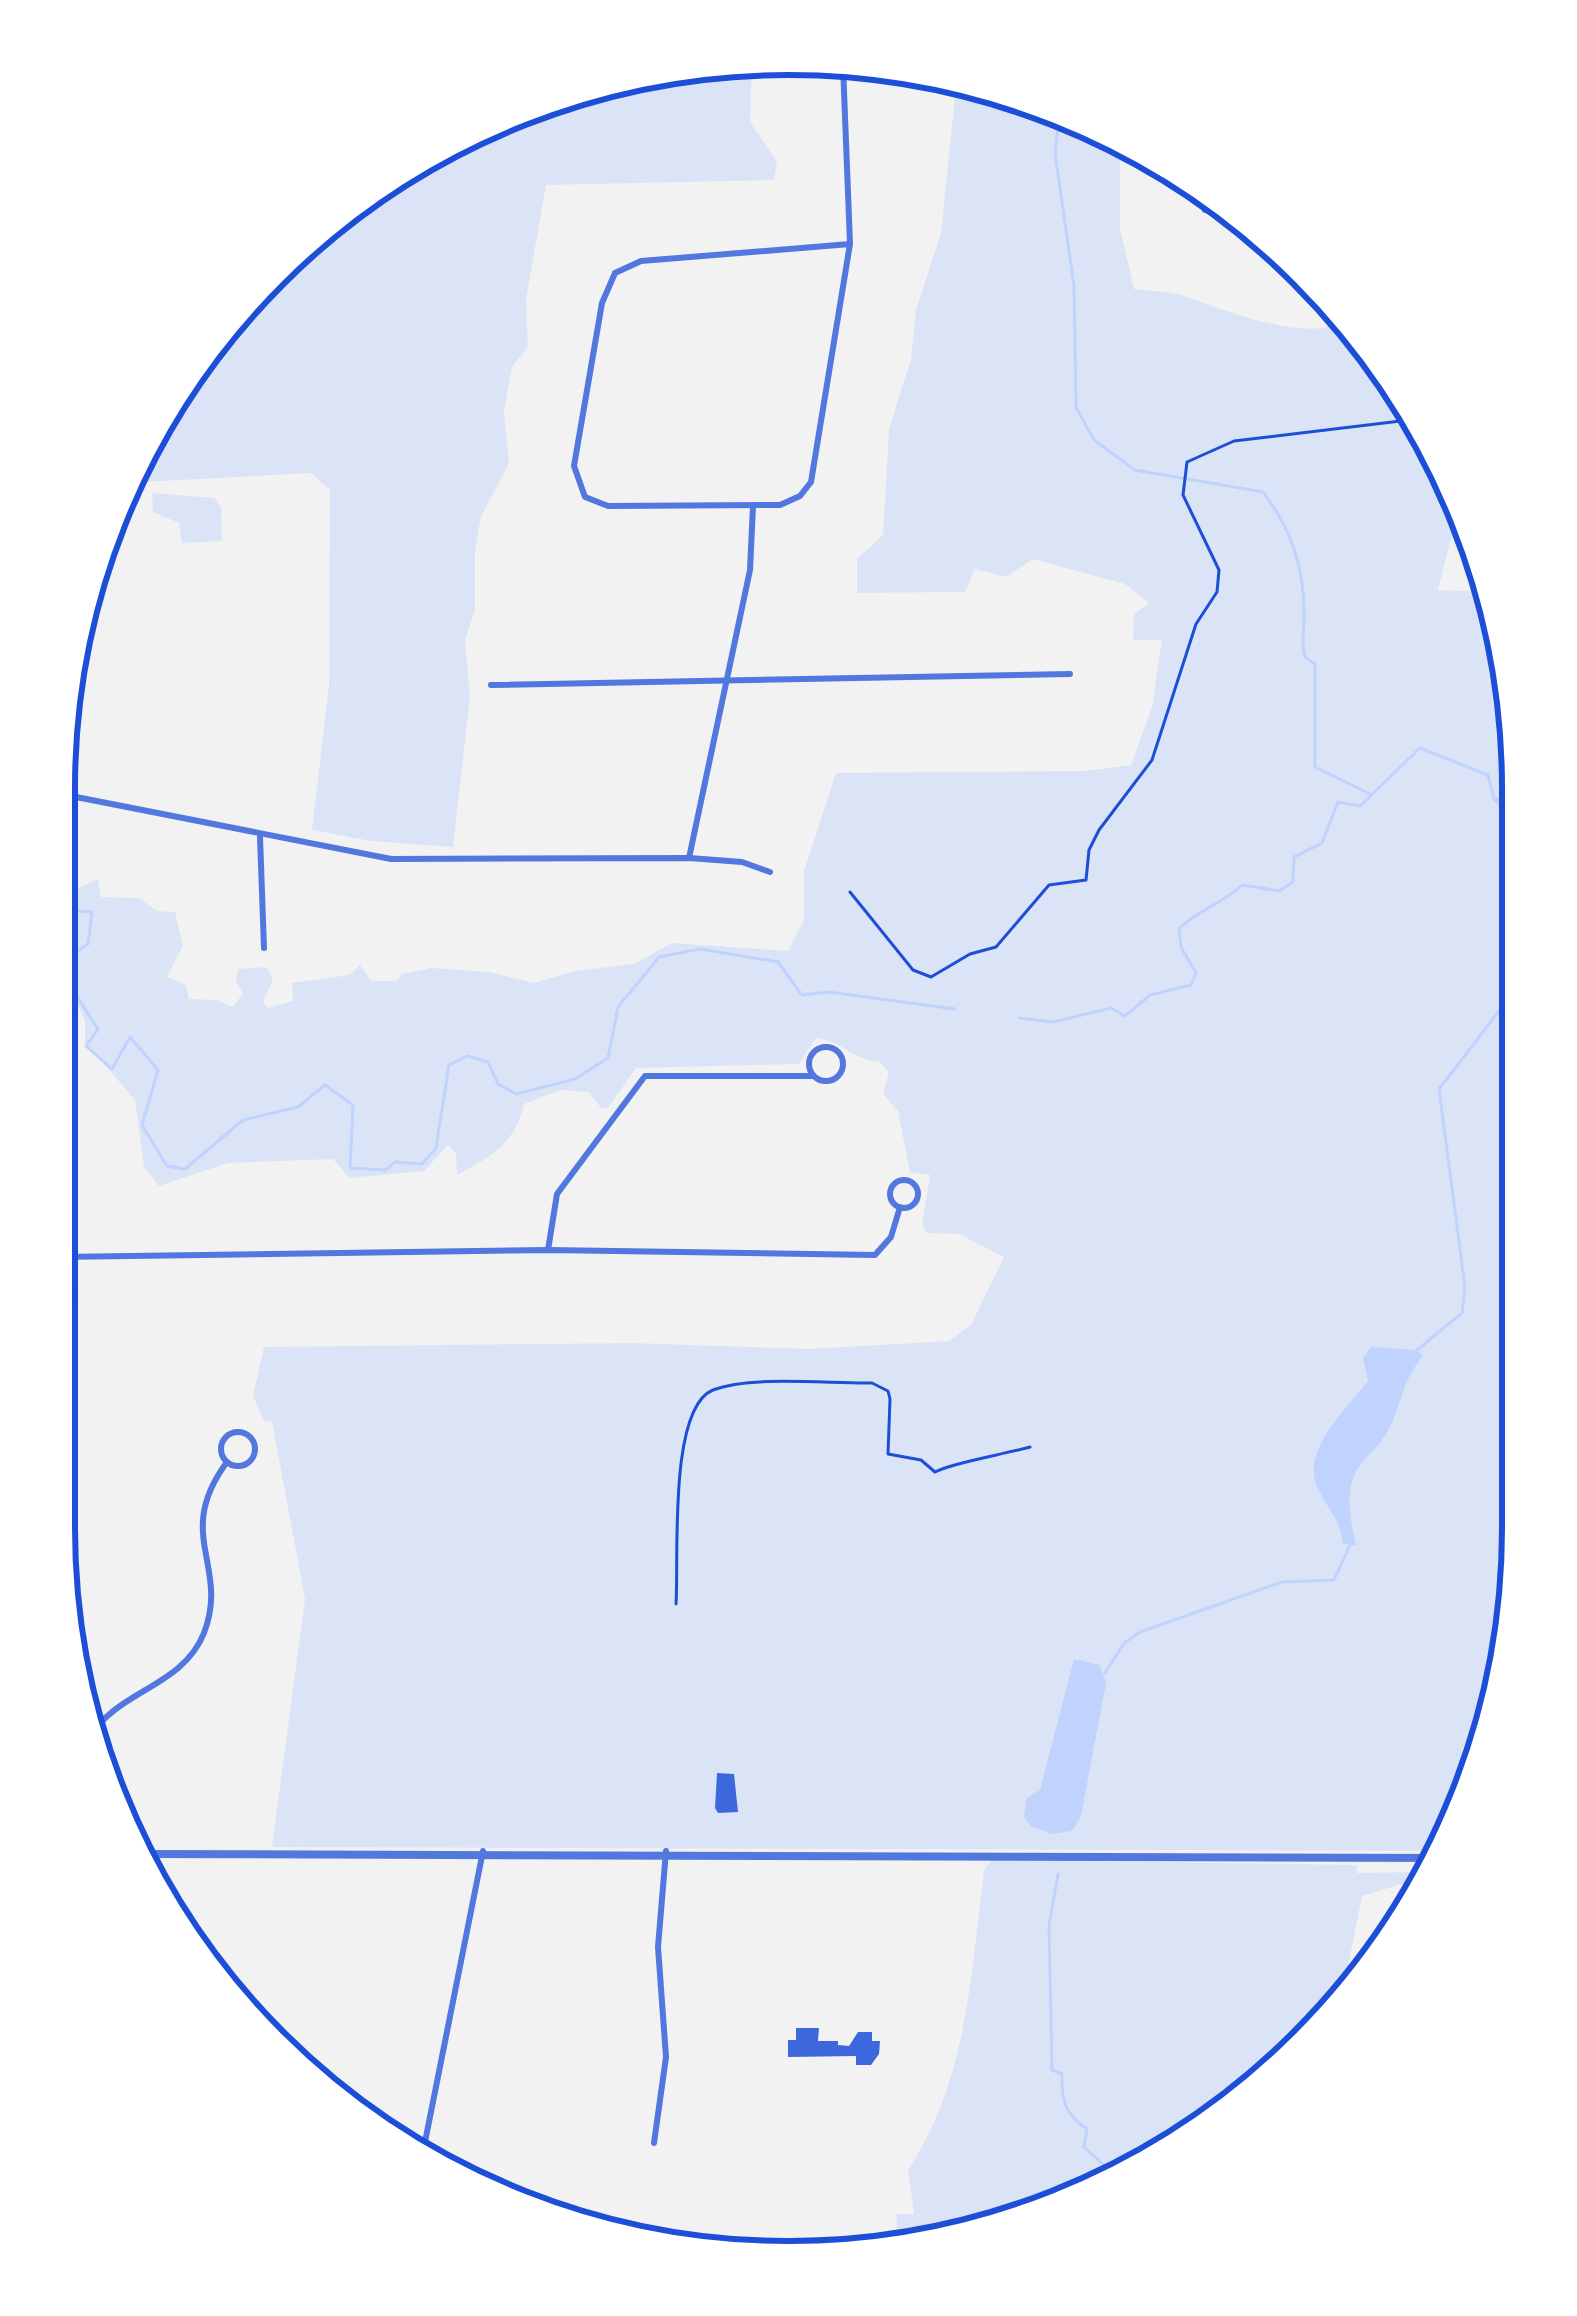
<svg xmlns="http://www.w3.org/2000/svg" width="1577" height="2316" font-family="Arial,sans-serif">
<rect width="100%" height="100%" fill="#f2f2f2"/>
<g fill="#dbe4f7">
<polygon points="752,61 750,122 777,162 774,180 546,185 526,299 528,347 512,367 504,411 509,463 481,517 475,550 475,610 465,641 470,697 453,847 371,841 312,830 329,685 330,490 311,473 123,483 130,463 269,270 507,110"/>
<path d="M956,87L1069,110L1120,144V228L1134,289C1152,291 1173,291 1190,298C1229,312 1304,342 1343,322L1461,499L1438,590L1484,592L1523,789L1509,1670L1448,1851L272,1847L305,1599L272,1422L264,1421L253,1396L264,1347L634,1343L809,1349L949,1341L971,1325L1004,1257L959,1234L927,1233L922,1224L930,1175L910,1172L898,1111L883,1094L889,1072L880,1062C853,1060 842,1041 816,1038L799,1064L636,1068L608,1108H601L589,1092L560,1090L524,1104C514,1145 493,1155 457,1175L456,1153L448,1145L424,1171L350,1178L333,1159L228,1163L159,1186L144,1167L135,1100L85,1042V1020L63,976L64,890L69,893L98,879L101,897L139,898L157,911L175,912L183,946L167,977L186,985L189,999L217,1000L233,1007L243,993L236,982L238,969L266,967L273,979L263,1002L268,1008L293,1001L292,983L349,975L360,965L371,981H397L402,974L431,968L489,972L534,983L574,971L634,964L672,943L788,951L804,920V871L836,773L1085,771L1131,765L1152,707L1162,640H1133L1134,614L1149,603L1125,584L1033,559L1006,577L975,569L965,592L857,593V559L883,535L889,429L911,359L916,310L941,233Z"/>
<polygon points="152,493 214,498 221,507 222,541 182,543 179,523 153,512"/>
<path d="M991,1860L1357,1865V1873L1418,1872L1415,1880L1362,1896L1341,2001L1308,2046L1155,2164L932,2248L900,2250L896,2214H914L908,2170C967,2081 971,1974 984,1871Z"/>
</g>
<g fill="#bfd3fe">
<path d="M1371,1347L1417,1350L1423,1356C1401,1383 1404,1397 1391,1425C1381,1446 1368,1453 1357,1470C1344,1491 1351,1523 1356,1545L1343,1544C1340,1520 1330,1512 1319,1491C1298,1453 1346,1409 1368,1381L1363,1358Z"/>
<polygon points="1074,1659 1100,1665 1106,1683 1081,1816 1072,1831 1052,1834 1031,1826 1024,1817 1027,1798 1040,1790"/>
</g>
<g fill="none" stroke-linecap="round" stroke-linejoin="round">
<g stroke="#bfd3fe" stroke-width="3">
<path d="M1051,106L1058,128L1055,153L1074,286L1076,407L1094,440L1135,470L1263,492C1292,530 1305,570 1304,618C1304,633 1301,643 1305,657L1315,664V767L1370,794"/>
<polyline points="1496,799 1523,794"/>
<polyline points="63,962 88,944 92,912 64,910"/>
<polyline points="63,975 98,1029 86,1046 112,1069 130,1037 158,1070 142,1125 167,1166 185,1169 243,1120 298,1107 325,1085 353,1105 350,1168 386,1170 395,1162 422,1164 436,1148 449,1065 467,1056 488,1062 498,1084 516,1094 575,1079 608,1058 618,1007 659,957 700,949 778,962 802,995 829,992 955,1009"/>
<path d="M1019,1018L1053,1022L1111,1008L1125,1016L1150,995L1191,985L1196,973L1181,947L1179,929C1200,908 1221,905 1242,885L1279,891L1293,882L1294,857L1322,843L1338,802L1360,806L1420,748L1488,775L1494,799L1522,823"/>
<polyline points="1417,1350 1462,1313 1465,1287 1439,1089 1520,984"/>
<polyline points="1105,1673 1124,1643 1140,1632 1282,1582 1334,1580 1350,1545"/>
<path d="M1058,1874L1049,1926L1052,2070L1062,2074C1061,2099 1065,2115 1087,2129L1084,2147L1114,2174L1113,2180"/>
</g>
</g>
<g fill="#3d67dc">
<polygon points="717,1773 734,1774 738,1812 718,1813 715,1808"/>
<polygon points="796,2028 819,2028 818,2041 838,2041 838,2045 849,2046 858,2032 872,2032 872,2041 880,2041 879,2054 871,2065 856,2065 856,2056 788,2057 788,2040 796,2040"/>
</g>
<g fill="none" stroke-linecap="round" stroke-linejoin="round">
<g stroke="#1d4ed8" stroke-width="3">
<polyline points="850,892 913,970 931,977 970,954 996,947 1049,885 1086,880 1089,850 1099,830 1152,760 1196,624 1217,592 1219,570 1183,495 1187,462 1234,441 1409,420"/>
<path d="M676,1604C679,1560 668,1408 713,1390C752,1375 830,1384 872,1383L888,1391L890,1399L888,1454L921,1460L935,1472C950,1463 1006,1454 1030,1447"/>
</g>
<g stroke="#5277de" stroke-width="6">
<polyline points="843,65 850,244 811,482 800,496 780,505 608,506 585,497 574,466 602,303 615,273 641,261 850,244"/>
<polyline points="1205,210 1218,209"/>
<polyline points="491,685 1070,674"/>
<polyline points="66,795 391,859 689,858 742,862 770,872"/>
<polyline points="260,837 264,948"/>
<polyline points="689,858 750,570 753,506"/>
<circle cx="826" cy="1064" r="17"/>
<circle cx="904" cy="1194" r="14"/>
<polyline points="548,1250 557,1194 645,1076 813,1076"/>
<polyline points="58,1257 548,1250 875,1255 891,1237 900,1207"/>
<circle cx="238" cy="1449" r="17"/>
<path d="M55,1452C77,1365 84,1260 60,1173"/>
<polyline points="82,1698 101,1717"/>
<path d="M89,1739C116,1690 182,1688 204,1633C230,1565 173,1535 227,1462"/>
<polyline points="654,2143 666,2057 658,1947 666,1851"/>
<polyline points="422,2157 483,1851"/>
</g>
<polyline stroke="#5277de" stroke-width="8" points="137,1854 1444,1858"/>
</g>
<path d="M0 0H1577V2316H0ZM788 75H789A713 713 0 0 1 1502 788V1528A713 713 0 0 1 789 2241H788A713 713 0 0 1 75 1528V788A713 713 0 0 1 788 75Z" fill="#fff" fill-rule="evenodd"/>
<path fill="none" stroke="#1d4ed8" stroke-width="6" d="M788 75H789A713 713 0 0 1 1502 788V1528A713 713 0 0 1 789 2241H788A713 713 0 0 1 75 1528V788A713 713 0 0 1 788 75Z"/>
</svg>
